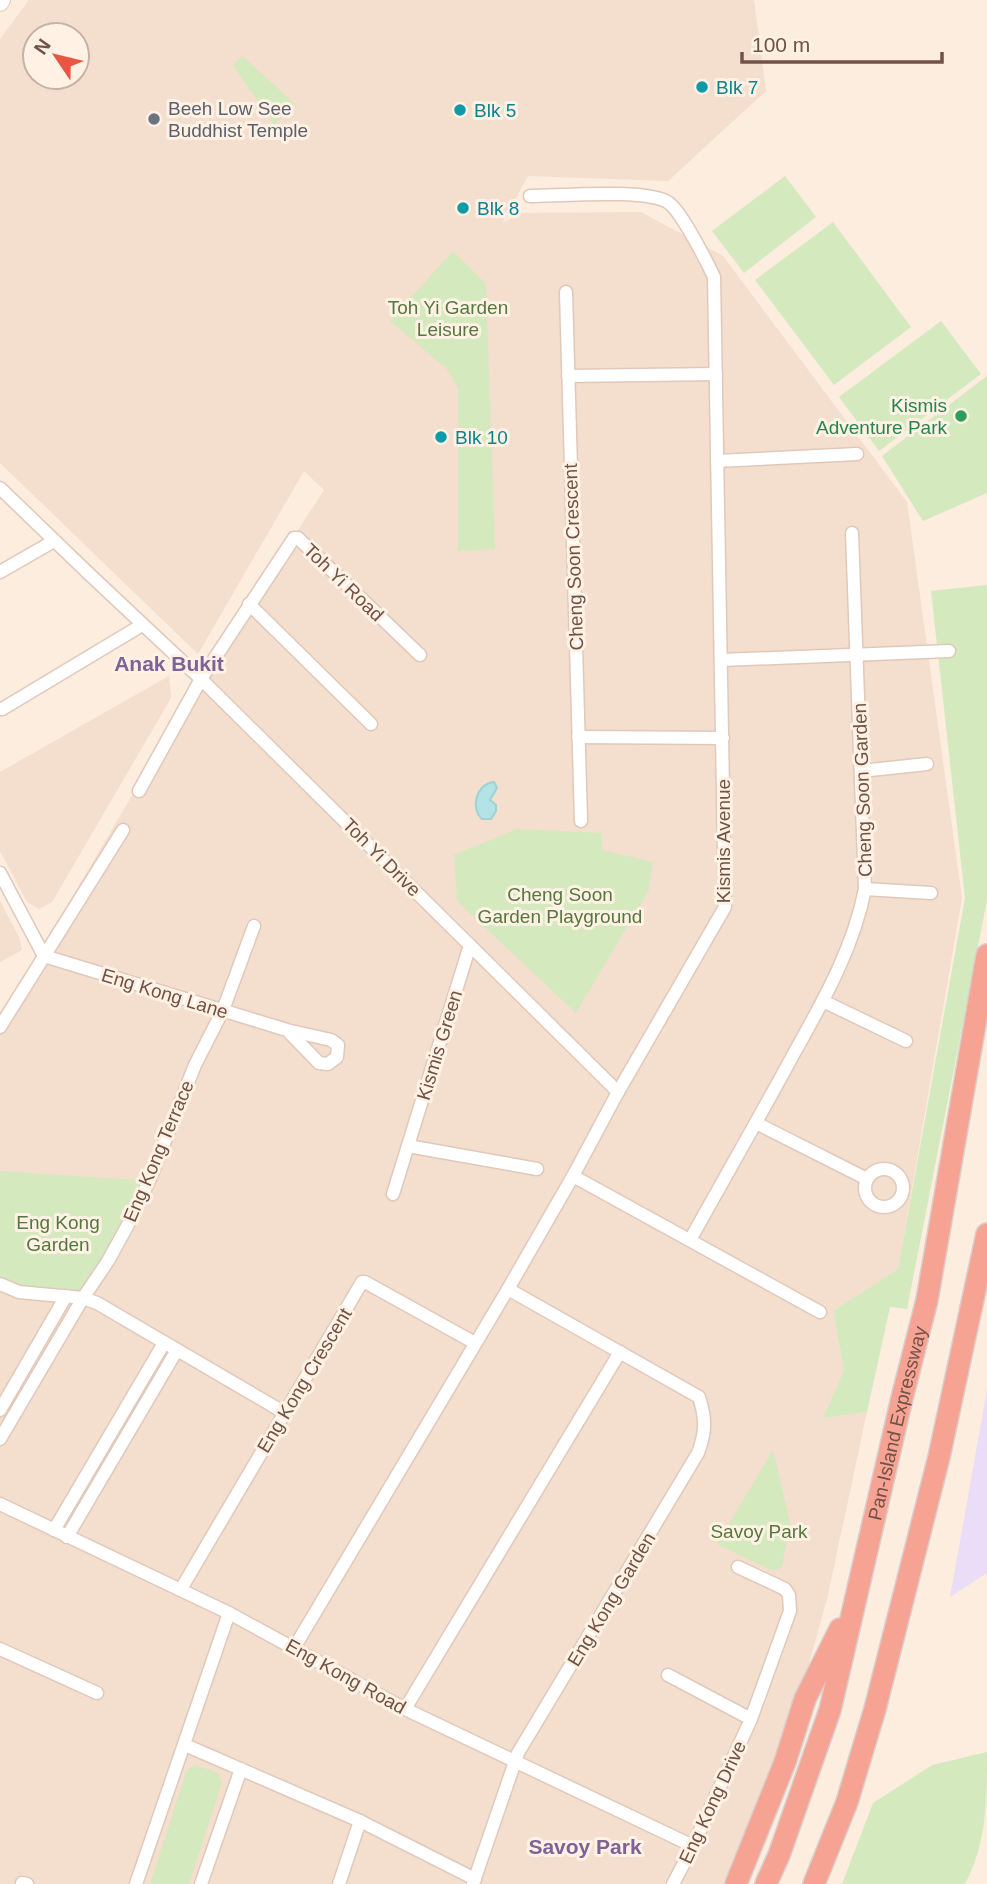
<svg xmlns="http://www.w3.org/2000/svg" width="987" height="1884" font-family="Arial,sans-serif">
<rect width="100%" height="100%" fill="#fceddf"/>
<g fill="#f4decd" fill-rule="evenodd">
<path d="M29,0H754L766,91L668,181L528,176L502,223L521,213L641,212L723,256L907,502L962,898L898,1269L833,1311L844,1370L823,1418L867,1412L827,1599L784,1753L725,1884H0V1019L201,679L324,490L304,471L198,654L0,463V39ZM35,35H77V77H35Z"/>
<polygon points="169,676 171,698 52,902 39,909 27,902 0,851 0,772"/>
<polygon points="0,901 19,937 22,950 0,962"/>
</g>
<polygon fill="#ebdcf8" points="987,1390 987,1573 950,1597"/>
<g fill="#d4e9be">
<polygon points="242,56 295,104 274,125 233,65"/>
<polygon points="785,176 816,217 744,273 712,231"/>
<polygon points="833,222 911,327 834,385 755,280"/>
<polygon points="453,251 486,284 495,549 458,551 458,387 446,368 390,321"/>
<polygon points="941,321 981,374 879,451 839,397"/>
<polygon points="987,376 987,493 923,521 882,456"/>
<polygon points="987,585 987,900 907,1309 890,1307 867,1412 823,1418 844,1370 833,1311 898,1269 965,898 931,591"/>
<polygon points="517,829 602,833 602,850 653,862 649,890 576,1013 457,901 454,855"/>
<polygon points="0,1171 150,1181 84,1297 0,1283"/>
<polygon points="773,1450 790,1523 782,1567 773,1571 717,1544"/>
<path d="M987,1752C987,1799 987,1842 965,1884H842L873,1803L932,1765Z"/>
<polygon points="195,1765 218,1773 222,1782 189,1884 150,1884 187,1770"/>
</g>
<path fill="#b4e3e5" stroke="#9ad4d7" stroke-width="2" d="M494,782L497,788L490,800L496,805V811L491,819H482C470,808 476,784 494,782Z"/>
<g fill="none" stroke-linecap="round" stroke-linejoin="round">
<g stroke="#e0c9bb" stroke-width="15">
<g id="minor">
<polyline points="566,292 581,821"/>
<polyline points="568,376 716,374"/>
<polyline points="717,461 857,454"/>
<polyline points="0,488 87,572 201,679 618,1092"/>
<polyline points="0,572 54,541"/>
<polyline points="249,604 371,724"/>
<polyline points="721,660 949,651"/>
<polyline points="2,709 142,625"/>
<polyline points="578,737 723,738"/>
<polyline points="861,771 927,764"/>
<polyline points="139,791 201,679 294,538 298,538 420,655"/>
<polyline points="0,873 44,956"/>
<polyline points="865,889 931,893"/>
<polyline points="44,956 287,1030 331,1040 338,1045 337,1057 328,1064 319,1063 287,1030"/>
<polyline points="823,1001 906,1041"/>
<polyline points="0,1027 123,830"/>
<polyline points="756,1123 867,1179"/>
<polyline points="408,1146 537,1169"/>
<circle cx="884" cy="1188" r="19"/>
<polyline points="573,1176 820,1312"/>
<polyline points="393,1194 470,945"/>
<path d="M690,1240C724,1179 759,1118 792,1057C822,1003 853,950 865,889L852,533"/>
<polyline points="0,1284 19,1292 83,1298 97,1303 285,1413"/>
<polyline points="0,1410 66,1296"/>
<polyline points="0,1439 83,1298 108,1261 130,1221 149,1181 195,1065 223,1010 254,926"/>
<polyline points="0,1504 229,1613 405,1709 693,1846"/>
<polyline points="54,1530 164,1343"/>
<polyline points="67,1537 177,1350"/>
<polyline points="181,1589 362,1282 365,1282 475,1343"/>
<path d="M294,1648L508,1289L573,1176L618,1092L725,907L714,277C706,260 682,213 669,203C648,188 559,196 530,196"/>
<polyline points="0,1649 97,1693"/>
<polyline points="668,1675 751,1719"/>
<polyline points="405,1709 620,1352"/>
<polyline points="185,1745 360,1821 475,1879"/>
<polyline points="22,1883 27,1884"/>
<polyline points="136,1884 229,1613"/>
<polyline points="201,1884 241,1769"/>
<polyline points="339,1884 360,1821"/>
<path d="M473,1884L518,1753L698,1453C706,1431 706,1419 699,1397L508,1289"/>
<polyline points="673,1884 693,1846 751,1719 790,1611 789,1595 785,1589 738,1567"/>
</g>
</g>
<g stroke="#e7cbbb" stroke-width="18">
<polyline id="secondary" points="0,3 2,0"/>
</g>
<g stroke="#d8cecb" stroke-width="24">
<g id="motorway">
<polyline points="736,1884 785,1762 805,1699 840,1629"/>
<path id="s1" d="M766,1884L779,1855L830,1710L902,1398L927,1300L987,955"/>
<polyline points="814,1884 847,1802 875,1709 939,1457 987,1234"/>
</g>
</g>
<use href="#minor" stroke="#fff" stroke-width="12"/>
<use href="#secondary" stroke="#fff" stroke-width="16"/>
<use href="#motorway" stroke="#f7a394" stroke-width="21"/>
</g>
<g fill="#0f9aa8" stroke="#fff2e5" stroke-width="2.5">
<circle cx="702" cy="87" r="7"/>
<circle cx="460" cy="110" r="7"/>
<circle cx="463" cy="208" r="7"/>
<circle cx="441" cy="437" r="7"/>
</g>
<circle fill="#6b7280" stroke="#fff2e5" stroke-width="2.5" cx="154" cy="119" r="7"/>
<circle fill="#2e9e5b" stroke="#fff2e5" stroke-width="2.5" cx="961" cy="416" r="7"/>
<g text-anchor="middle" stroke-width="6" stroke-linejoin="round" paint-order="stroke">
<g font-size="19" fill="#0d838f" stroke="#fff2e5" text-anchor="start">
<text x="716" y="94">Blk 7</text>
<text x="474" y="117">Blk 5</text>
<text x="477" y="215">Blk 8</text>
<text x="455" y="444">Blk 10</text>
</g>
<g font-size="19" fill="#5b616d" stroke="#fff2e5" text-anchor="start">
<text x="168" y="115">Beeh Low See<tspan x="168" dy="22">Buddhist Temple</tspan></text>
</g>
<g font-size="19" fill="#56783f" stroke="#fff2e5">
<text x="448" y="314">Toh Yi Garden<tspan x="448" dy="22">Leisure</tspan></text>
<text x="560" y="901">Cheng Soon<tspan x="560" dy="22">Garden Playground</tspan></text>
<text x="58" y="1229">Eng Kong<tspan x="58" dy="22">Garden</tspan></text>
<text x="759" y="1538">Savoy Park</text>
</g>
<g font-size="19" fill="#27864d" stroke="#fff2e5" text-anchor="end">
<text x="947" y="412">Kismis<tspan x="947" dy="22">Adventure Park</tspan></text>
</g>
<g font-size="19" fill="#725147" stroke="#fff2e5">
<text transform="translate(573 557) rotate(-92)" y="7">Cheng Soon Crescent</text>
<text transform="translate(344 582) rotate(44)" y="7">Toh Yi Road</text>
<text transform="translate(862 790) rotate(-92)" y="7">Cheng Soon Garden</text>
<text transform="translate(723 841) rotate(-90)" y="7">Kismis Avenue</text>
<text transform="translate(382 857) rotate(45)" y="7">Toh Yi Drive</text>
<text transform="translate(165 993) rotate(17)" y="7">Eng Kong Lane</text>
<text transform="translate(439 1045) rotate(-73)" y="7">Kismis Green</text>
<text transform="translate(158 1151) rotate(-67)" y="7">Eng Kong Terrace</text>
<text transform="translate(304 1380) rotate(-59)" y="7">Eng Kong Crescent</text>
<text dy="7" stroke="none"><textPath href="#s1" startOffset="480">Pan-Island Expressway</textPath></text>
<text transform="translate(611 1599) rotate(-59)" y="7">Eng Kong Garden</text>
<text transform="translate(346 1676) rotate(29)" y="7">Eng Kong Road</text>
<text transform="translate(712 1802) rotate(-65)" y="7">Eng Kong Drive</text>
</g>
<g font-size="21" font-weight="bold" fill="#7f6296" stroke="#fff2e5">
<text x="169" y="671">Anak Bukit</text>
<text x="585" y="1854">Savoy Park</text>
</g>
</g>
<g transform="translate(56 56) rotate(305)"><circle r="33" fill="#fff2e5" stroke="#c7b2a6" stroke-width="2"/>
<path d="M0-5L12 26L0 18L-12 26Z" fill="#e85542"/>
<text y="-10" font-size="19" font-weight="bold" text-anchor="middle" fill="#725147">N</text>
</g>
<path d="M742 52v10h200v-10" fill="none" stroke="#725147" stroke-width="3.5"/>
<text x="752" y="52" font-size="21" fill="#725147" stroke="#fff2e5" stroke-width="5" paint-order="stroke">100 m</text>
</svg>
